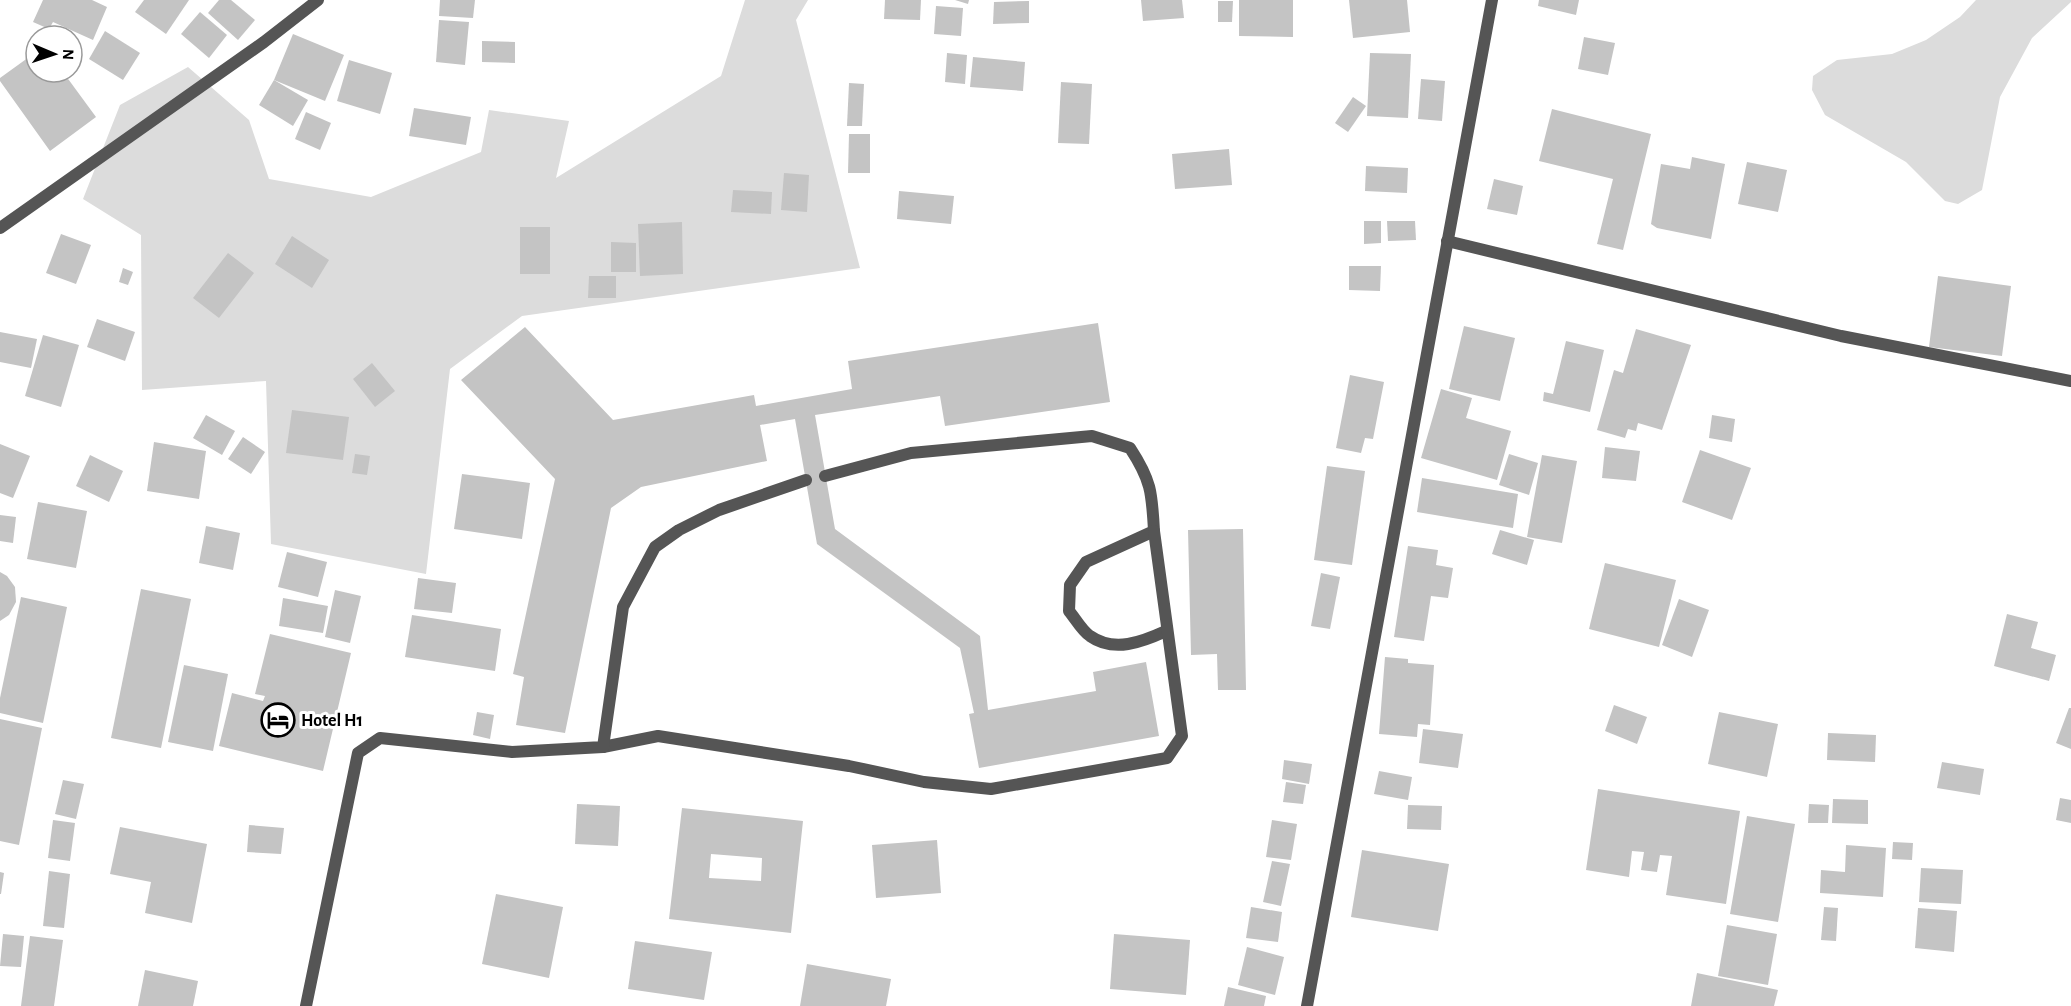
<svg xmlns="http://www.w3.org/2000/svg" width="2071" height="1006" font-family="'Alegreya Sans',sans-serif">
<rect width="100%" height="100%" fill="#fff"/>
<g fill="#dcdcdc">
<polygon points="745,0 808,0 796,20 860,268 522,316 450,369 426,574 271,544 266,381 142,390 141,235 83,199 120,105 188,67 249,120 269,179 371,197 481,152 489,110 569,121 556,178 721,76"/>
<polygon points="1976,0 2071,0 2071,2 2032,38 2000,97 1982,190 1958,204 1945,201 1906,162 1825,115 1812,90 1813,76 1837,60 1892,54 1926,40 1960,17"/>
</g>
<g fill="#c4c4c4" fill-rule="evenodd">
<polygon points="43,0 92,0 107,7 93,40 53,22 49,29 33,22"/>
<polygon points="144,0 189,0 166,34 135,12"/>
<polygon points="219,0 231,0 255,20 238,40 208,13"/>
<polygon points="440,0 475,0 473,18 439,16"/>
<polygon points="885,0 921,0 920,20 884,19"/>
<polygon points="955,0 969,0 968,4"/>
<polygon points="1141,0 1182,0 1184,18 1143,21"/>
<polygon points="1239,0 1293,0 1293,37 1239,36"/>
<polygon points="1349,0 1407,0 1410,32 1353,38"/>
<polygon points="1539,0 1579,0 1576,15 1538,6"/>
<polygon points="1029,1 1029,23 993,24 994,2"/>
<polygon points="1218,1 1233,1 1232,22 1218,22"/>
<polygon points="936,6 963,8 961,36 934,34"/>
<polygon points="200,12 227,35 209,58 181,34"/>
<polygon points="439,20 469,22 465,65 436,62"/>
<polygon points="105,31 140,53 123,80 89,59"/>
<polygon points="293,34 344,55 325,101 274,80"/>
<polygon points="1584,37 1615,43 1608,75 1578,69"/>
<polygon points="482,41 515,42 515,63 482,62"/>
<polygon points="36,52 36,72 63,72 96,117 50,151 0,81 0,78"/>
<polygon points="947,53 967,55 965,84 945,82"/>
<polygon points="1370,53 1411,54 1408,118 1367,116"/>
<polygon points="973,57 1025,62 1023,91 970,87"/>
<polygon points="349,60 392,73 380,114 337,101"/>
<polygon points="1421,79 1445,81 1442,121 1418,119"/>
<polygon points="274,80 308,100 293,126 259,105"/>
<polygon points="1061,82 1092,84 1089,144 1058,143"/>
<polygon points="849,83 864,84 862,126 847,126"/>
<polygon points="1353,97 1366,106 1348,132 1335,123"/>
<polygon points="414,108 471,117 466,145 409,136"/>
<polygon points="1552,109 1651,134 1623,250 1597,244 1613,179 1539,161"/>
<polygon points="306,112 331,123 320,150 295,139"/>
<polygon points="849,134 870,134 870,173 848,173"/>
<polygon points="1229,149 1232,185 1175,189 1172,154"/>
<polygon points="1692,157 1725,164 1711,239 1657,228 1651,224 1661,164 1690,169"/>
<polygon points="1747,162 1787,170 1778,212 1738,204"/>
<polygon points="1366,166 1408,168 1407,193 1365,191"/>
<polygon points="784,173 809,175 807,212 781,210"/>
<polygon points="1494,179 1523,186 1517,215 1487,209"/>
<polygon points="733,190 772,192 771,214 731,212"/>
<polygon points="899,191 954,196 951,224 897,219"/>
<polygon points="1364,221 1381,221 1381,243 1364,244"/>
<polygon points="1387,221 1415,221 1416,240 1388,241"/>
<polygon points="682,222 683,274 640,276 638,224"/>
<rect x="520" y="227" width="30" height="47"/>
<polygon points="61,234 91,245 76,284 46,273"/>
<polygon points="292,236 329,260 312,288 275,264"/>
<polygon points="611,242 636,243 636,272 611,272"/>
<polygon points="228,253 254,273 219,318 193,298"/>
<polygon points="1349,266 1381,266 1380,291 1349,290"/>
<polygon points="123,268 133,272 128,285 119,282"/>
<polygon points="589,276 616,276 616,298 588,298"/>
<polygon points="1938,276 2011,286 2002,356 1929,347"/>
<polygon points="97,319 135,332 125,361 87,347"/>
<polygon points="1098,323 1110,402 945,426 940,396 815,415 835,529 980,636 988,710 1096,691 1093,672 1146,662 1159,736 979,768 969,714 974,713 960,648 817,544 795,419 760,425 767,461 641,487 611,508 565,733 516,725 524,677 513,674 555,479 461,380 525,327 613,420 754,395 756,406 852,389 848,361"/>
<polygon points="1464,326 1515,338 1500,401 1449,389"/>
<polygon points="1636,329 1691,345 1662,430 1638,423 1636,431 1628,429 1625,438 1597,430 1614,370 1623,373"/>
<polygon points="0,332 37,339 31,368 0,362"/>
<polygon points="43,335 79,345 61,407 25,396"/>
<polygon points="1566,341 1604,350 1590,412 1543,401 1544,392 1553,394"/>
<polygon points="372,363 395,391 375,407 353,379"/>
<polygon points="1350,375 1384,382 1373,439 1365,438 1361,453 1336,448"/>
<polygon points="1441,389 1472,398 1466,418 1511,431 1497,480 1421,458"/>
<polygon points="292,410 349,417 343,460 286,453"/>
<polygon points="206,415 235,431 222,455 193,438"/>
<polygon points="1712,415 1735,419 1732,442 1709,438"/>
<polygon points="243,437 265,452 251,474 228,459"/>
<polygon points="154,442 206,451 199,499 147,491"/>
<polygon points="0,444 30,456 13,498 0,493"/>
<polygon points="1605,447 1640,451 1636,481 1602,478"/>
<polygon points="1700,450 1751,468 1732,520 1682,502"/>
<polygon points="355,454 370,456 367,475 352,473"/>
<polygon points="1509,454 1538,463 1529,495 1499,485"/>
<polygon points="90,455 123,471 109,502 76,486"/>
<polygon points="1542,455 1577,461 1562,543 1527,537"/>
<polygon points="1327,466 1365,471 1352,565 1314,560"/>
<polygon points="462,474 530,483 522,539 454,529"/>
<polygon points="1422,478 1518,494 1513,528 1417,512"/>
<polygon points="38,502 87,511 76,568 27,559"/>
<polygon points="0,515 16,517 13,543 0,541"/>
<polygon points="206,526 240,533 233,570 199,563"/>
<polygon points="1243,529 1246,690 1218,690 1217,654 1191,655 1188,530"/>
<polygon points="1500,530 1534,540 1527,565 1492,554"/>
<polygon points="1408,546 1438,550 1436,565 1453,568 1448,598 1431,596 1424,641 1394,637"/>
<polygon points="287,552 327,562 318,597 278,587"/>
<polygon points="1605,563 1676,580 1659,647 1589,629"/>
<polygon points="0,572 7,576 15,587 16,602 9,615 0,621"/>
<polygon points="1321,573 1340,577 1330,629 1311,626"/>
<polygon points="418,578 456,583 452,613 414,609"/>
<polygon points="141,589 191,599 161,748 111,738"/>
<polygon points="335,590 361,596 350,643 325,637"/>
<polygon points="21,597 67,607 43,723 0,713 0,698"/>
<polygon points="283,598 328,606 323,633 279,626"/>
<polygon points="1679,599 1709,610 1692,657 1662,645"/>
<polygon points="2007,614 2038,622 2031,648 2056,655 2049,681 1994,666"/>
<polygon points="412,615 501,629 495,671 405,657"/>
<polygon points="270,634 351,653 323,771 219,746 232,693 263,701 265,696 255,694"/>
<polygon points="1385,657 1408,659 1408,663 1434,665 1430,725 1418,724 1417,737 1379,734"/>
<polygon points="184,665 228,674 213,751 168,742"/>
<polygon points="1614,705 1647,717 1637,744 1605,731"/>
<polygon points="2069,708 2071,708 2071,749 2056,743"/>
<polygon points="477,712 494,715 490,739 473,735"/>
<polygon points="1719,712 1778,724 1767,777 1708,764"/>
<polygon points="0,719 42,728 19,845 0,841"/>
<polygon points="1423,729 1463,734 1458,768 1419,763"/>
<polygon points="1828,733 1876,735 1875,762 1827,760"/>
<polygon points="1284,760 1312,764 1309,784 1282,779"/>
<polygon points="1942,762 1984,769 1980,795 1937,788"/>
<polygon points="1379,771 1412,777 1408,800 1374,794"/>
<polygon points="63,780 84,784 76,819 55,814"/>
<polygon points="1286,782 1306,785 1303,804 1283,802"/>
<polygon points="1598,789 1740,811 1726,904 1666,895 1672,856 1660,855 1657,872 1641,870 1644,852 1632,851 1629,877 1586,870"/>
<polygon points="2060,798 2071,800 2071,823 2056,820"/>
<polygon points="1833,799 1868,800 1868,824 1832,823"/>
<polygon points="577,804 620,806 618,846 575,844"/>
<polygon points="1809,804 1829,805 1828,823 1808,823"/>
<polygon points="1408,805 1442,806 1441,830 1407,829"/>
<path d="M682,808L803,821L791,933L669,919ZM711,854L762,858L761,881L709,878Z"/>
<polygon points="1747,816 1795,824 1778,922 1730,914"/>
<polygon points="53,820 75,823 70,861 48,858"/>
<polygon points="1272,820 1297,824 1291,860 1266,857"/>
<polygon points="249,825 284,828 281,854 247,852"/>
<polygon points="120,827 207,844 192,923 145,913 151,882 110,874"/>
<polygon points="937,840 941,893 876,898 872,845"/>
<polygon points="1893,842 1913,843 1912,860 1892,859"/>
<polygon points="1846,845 1886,848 1883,897 1820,893 1821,870 1845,872"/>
<polygon points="1362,850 1449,864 1438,931 1351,917"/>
<polygon points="1272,861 1290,864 1281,906 1263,902"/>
<polygon points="1921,868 1963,870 1961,904 1919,902"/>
<polygon points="49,871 70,874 64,928 43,926"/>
<polygon points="0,872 4,873 1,894 0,894"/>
<polygon points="496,894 563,907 549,978 482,964"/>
<polygon points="1251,907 1282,912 1278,942 1246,938"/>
<polygon points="1824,907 1838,908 1836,941 1821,940"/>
<polygon points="1918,908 1957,911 1954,952 1915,948"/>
<polygon points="1727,925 1777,934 1768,985 1718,976"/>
<polygon points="3,934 24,936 21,967 0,966"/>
<polygon points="1114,934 1190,940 1186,995 1110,989"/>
<polygon points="30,936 63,940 54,1006 21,1006"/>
<polygon points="635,941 712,952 704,1000 628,989"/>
<polygon points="1247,947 1284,957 1275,995 1238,985"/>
<polygon points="807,964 891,979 886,1006 800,1006"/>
<polygon points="145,970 198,981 193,1006 138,1006"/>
<polygon points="1697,973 1778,990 1774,1006 1691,1006"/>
<polygon points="1228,987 1266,996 1264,1006 1224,1006"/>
</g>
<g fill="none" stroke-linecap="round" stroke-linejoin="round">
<g stroke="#555" stroke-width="12">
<path d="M825,476L911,453L1092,436L1130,448C1151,480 1152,492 1154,531L1086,562L1070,585L1069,611C1075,618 1082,631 1090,636C1114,653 1142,642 1166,631"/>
<polyline points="603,747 658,736 849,766 924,782 991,789 1167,758 1182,736 1154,531"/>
<polyline points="306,1006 358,753 380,738 512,752 603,747 623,607 655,547 679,530 719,510 806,480"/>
</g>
<g stroke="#555" stroke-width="12">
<polyline points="0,228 264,42 318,0"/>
<polyline points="1447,241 1841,336 2071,381"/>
<polyline points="1307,1006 1492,0"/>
</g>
</g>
<defs>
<g id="hotel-ring" transform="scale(1.725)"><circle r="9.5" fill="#fff" stroke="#000" stroke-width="1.5"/><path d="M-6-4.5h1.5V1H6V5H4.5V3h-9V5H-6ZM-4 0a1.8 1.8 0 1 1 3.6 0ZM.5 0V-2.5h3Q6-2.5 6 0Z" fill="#000"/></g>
</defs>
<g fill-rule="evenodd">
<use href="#hotel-ring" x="278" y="720"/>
</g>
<g text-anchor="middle" stroke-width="6" stroke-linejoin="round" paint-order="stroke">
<g font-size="18" font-weight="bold" fill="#000" stroke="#fff" text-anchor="start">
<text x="301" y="726">Hotel H1</text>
</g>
</g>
<g transform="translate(54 54) rotate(92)"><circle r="28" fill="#ffffff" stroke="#999999" stroke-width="1.5"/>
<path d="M0-4.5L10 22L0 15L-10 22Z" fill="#000000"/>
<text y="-9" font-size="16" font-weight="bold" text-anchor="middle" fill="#000000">N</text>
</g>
</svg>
